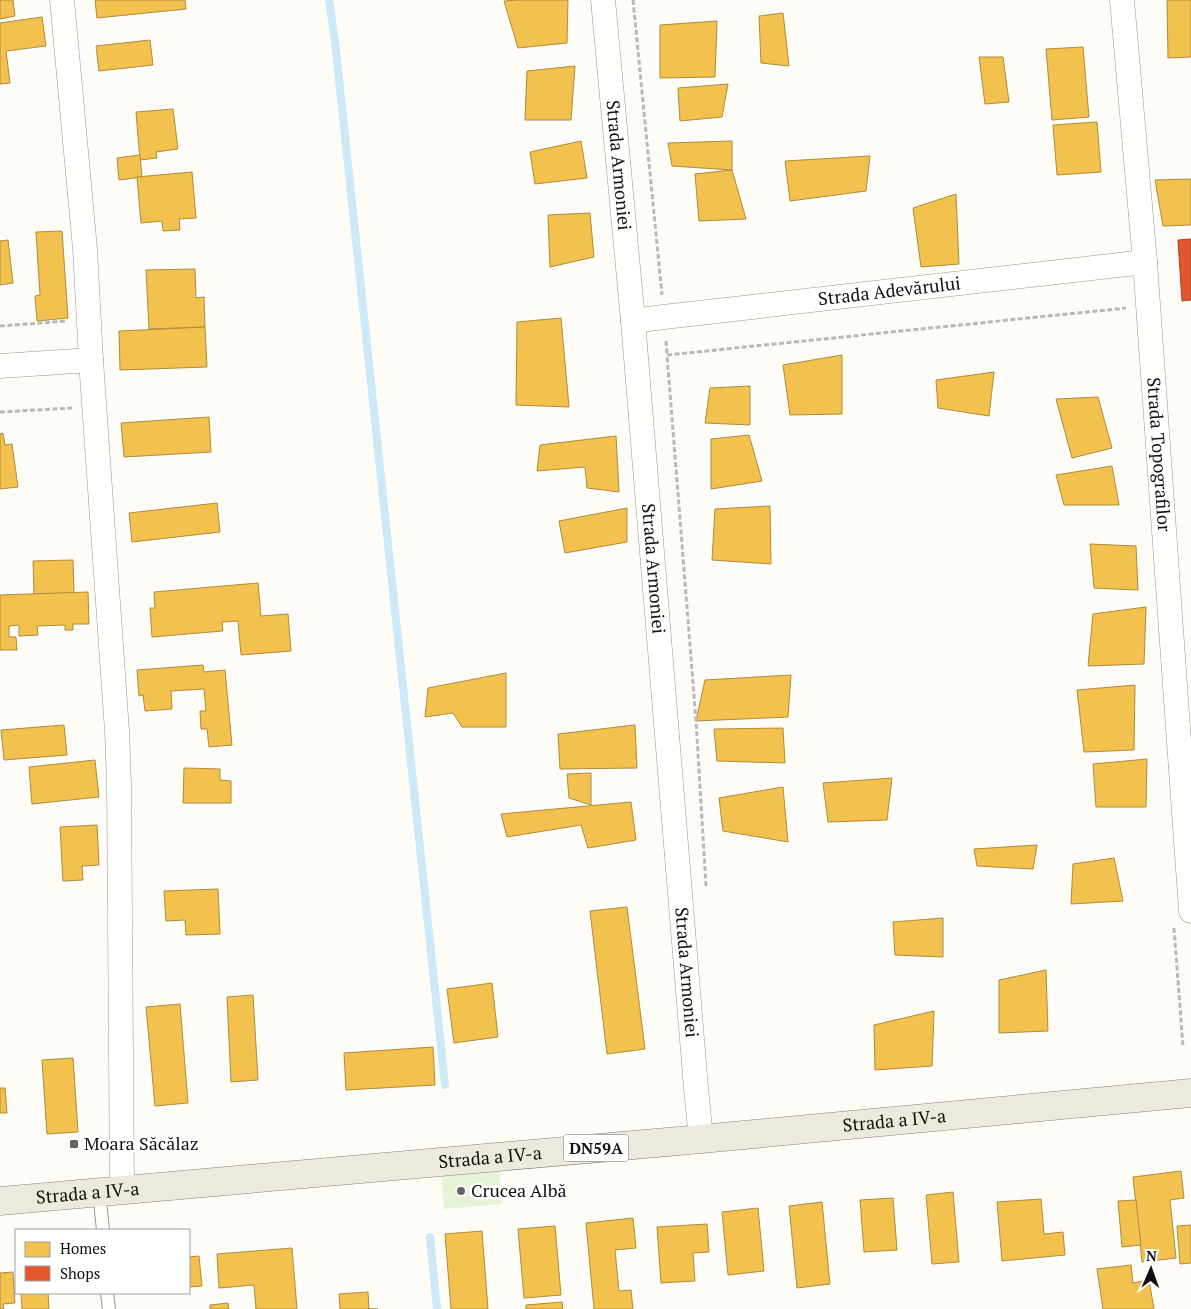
<svg xmlns="http://www.w3.org/2000/svg" width="1191" height="1309" font-family="'PT Serif',serif">
<rect width="100%" height="100%" fill="#fdfcf7"/>
<polygon fill="#e7f3d7" points="499,1166 502,1204 444,1209 441,1171"/>
<g fill="#f2c14e" stroke="#ae8c3c">
<polygon points="0,0 13,0 15,16 0,19"/>
<polygon points="95,0 185,0 186,9 97,18"/>
<polygon points="518,0 568,0 567,43 518,48 504,1"/>
<polygon points="1167,0 1191,0 1191,57 1168,58"/>
<polygon points="783,13 789,66 761,63 759,16"/>
<polygon points="42,17 46,46 6,51 10,83 0,84 0,23"/>
<polygon points="717,21 715,77 660,78 660,25"/>
<polygon points="150,40 153,65 99,71 96,46"/>
<polygon points="1083,47 1089,117 1052,120 1046,49"/>
<polygon points="979,57 1003,57 1009,102 985,104"/>
<polygon points="575,66 571,120 525,120 527,71"/>
<polygon points="728,84 722,117 680,121 678,88"/>
<polygon points="173,109 178,149 156,152 157,158 140,160 136,112"/>
<polygon points="1097,122 1101,172 1057,175 1053,125"/>
<polygon points="581,141 587,178 535,184 530,152"/>
<polygon points="732,141 732,170 672,166 668,143"/>
<polygon points="140,155 142,177 119,180 117,158"/>
<polygon points="870,156 866,191 790,201 785,161"/>
<polygon points="732,170 746,219 699,221 695,174"/>
<polygon points="192,172 196,218 179,219 180,230 163,231 162,221 141,223 137,177"/>
<polygon points="1191,179 1191,225 1163,226 1155,180"/>
<polygon points="956,194 959,264 921,267 913,208"/>
<polygon points="590,213 594,257 550,267 548,215"/>
<polygon points="62,231 68,318 37,321 35,296 40,295 36,232"/>
<polygon points="8,240 13,283 0,285 0,241"/>
<polygon points="195,269 196,298 204,297 205,327 149,329 146,270"/>
<polygon points="561,318 569,407 516,405 517,322"/>
<polygon points="205,327 207,367 120,370 119,331"/>
<polygon points="842,355 842,414 790,415 783,365"/>
<polygon points="994,372 989,416 938,408 936,380"/>
<polygon points="750,386 750,425 705,423 710,388"/>
<polygon points="1098,397 1112,448 1072,458 1056,399"/>
<polygon points="209,417 211,452 124,457 121,423"/>
<polygon points="3,433 5,445 12,444 18,487 0,489 0,434"/>
<polygon points="749,435 762,481 711,489 711,439"/>
<polygon points="616,436 619,492 587,488 585,467 537,471 540,445"/>
<polygon points="1112,466 1119,505 1064,505 1056,475"/>
<polygon points="217,503 220,532 132,542 129,513"/>
<polygon points="770,506 771,564 712,560 715,509"/>
<polygon points="627,508 627,542 565,553 559,521"/>
<polygon points="1090,544 1136,546 1138,590 1094,588"/>
<polygon points="73,560 74,593 34,594 33,561"/>
<polygon points="258,583 261,616 288,614 291,651 241,655 238,621 222,622 223,631 152,637 150,608 155,608 154,592"/>
<polygon points="88,592 89,624 73,624 73,630 65,630 65,625 37,626 38,635 19,636 19,625 9,626 9,637 16,637 17,650 0,650 0,595"/>
<polygon points="1146,607 1144,664 1088,666 1093,614"/>
<polygon points="203,665 204,672 225,670 232,745 209,747 207,729 201,729 200,711 206,711 204,689 171,691 172,709 145,711 143,695 139,696 137,670"/>
<polygon points="506,673 506,727 462,727 453,713 425,717 428,688"/>
<polygon points="791,675 788,717 696,721 705,680"/>
<polygon points="1135,685 1134,750 1084,752 1077,690"/>
<polygon points="64,725 67,755 4,760 1,730"/>
<polygon points="635,725 637,768 560,769 558,734"/>
<polygon points="783,728 785,763 717,761 714,729"/>
<polygon points="1147,759 1146,807 1096,807 1093,764"/>
<polygon points="95,760 99,797 32,804 29,767"/>
<polygon points="184,768 220,769 220,780 231,781 231,803 183,803"/>
<polygon points="591,773 591,805 569,798 567,774"/>
<polygon points="892,778 887,820 828,822 823,783"/>
<polygon points="783,787 788,842 723,831 719,798"/>
<polygon points="631,802 636,840 588,848 581,825 507,837 501,814"/>
<polygon points="97,825 99,865 82,866 83,880 63,881 60,827"/>
<polygon points="1037,845 1033,869 977,866 974,849"/>
<polygon points="1114,858 1123,901 1071,904 1073,864"/>
<polygon points="218,889 220,934 186,935 185,920 166,921 164,891"/>
<polygon points="627,907 645,1049 607,1054 590,911"/>
<polygon points="943,918 943,957 895,955 893,922"/>
<polygon points="1046,970 1048,1031 999,1033 999,980"/>
<polygon points="492,983 498,1037 454,1043 447,989"/>
<polygon points="253,995 258,1080 231,1082 227,997"/>
<polygon points="180,1004 188,1103 155,1106 146,1007"/>
<polygon points="934,1011 932,1066 875,1070 874,1025"/>
<polygon points="433,1047 435,1085 346,1090 344,1053"/>
<polygon points="73,1058 78,1132 47,1134 42,1060"/>
<polygon points="0,1088 5,1088 7,1113 0,1113"/>
<polygon points="1181,1171 1184,1198 1170,1200 1176,1258 1142,1262 1133,1177"/>
<polygon points="953,1192 959,1262 932,1264 926,1195"/>
<polygon points="893,1198 897,1250 864,1252 860,1200"/>
<polygon points="1041,1199 1044,1234 1063,1232 1065,1255 1002,1261 997,1202"/>
<polygon points="1136,1200 1141,1245 1122,1247 1118,1201"/>
<polygon points="822,1202 830,1284 797,1288 789,1206"/>
<polygon points="758,1208 764,1271 728,1275 722,1212"/>
<polygon points="633,1218 636,1248 615,1250 619,1291 631,1290 633,1309 594,1309 586,1223"/>
<polygon points="707,1224 709,1252 693,1253 695,1281 661,1283 657,1227"/>
<polygon points="1191,1225 1191,1263 1180,1264 1177,1226"/>
<polygon points="555,1226 561,1295 524,1298 518,1229"/>
<polygon points="482,1231 488,1309 451,1309 445,1234"/>
<polygon points="292,1248 297,1309 256,1309 254,1285 219,1288 217,1254"/>
<polygon points="199,1256 202,1286 189,1287 189,1257"/>
<polygon points="1131,1265 1133,1283 1149,1280 1154,1309 1103,1309 1097,1269"/>
<polygon points="13,1272 15,1303 3,1304 4,1309 0,1309 0,1273"/>
<polygon points="368,1292 369,1309 378,1309 340,1309 339,1294"/>
<polygon points="21,1293 48,1293 49,1309 22,1309"/>
<polygon points="562,1302 563,1309 526,1309 526,1305"/>
<polygon points="228,1303 229,1309 210,1309 210,1305"/>
</g>
<polygon fill="#e4572e" stroke="#a54225" points="1191,239 1191,300 1182,301 1178,240"/>
<g fill="none" stroke-linecap="round" stroke-linejoin="round">
<g stroke="#cde8f7" stroke-width="8">
<polyline points="329,0 335,41 445,1085"/>
<polyline points="430,1237 437,1309"/>
</g>
<g stroke="#979795" stroke-width="14">
<g id="lane">
<polyline points="99,1192 103,1230"/>
<polyline points="107,1293 109,1309"/>
</g>
</g>
<g stroke="#979795" stroke-width="25">
<g id="street">
<polyline points="62,0 85,249 91,360 117,731 119,783 122,1190"/>
<path id="s1" d="M603,0L633,321L696,1088L701,1139"/>
<path id="s2" d="M1122,0L1145,262L1191,911"/>
<path id="s3" d="M633,321L664,317L1145,262"/>
<polyline points="0,366 91,360"/>
</g>
</g>
<g stroke="#858482" stroke-width="29">
<g id="primary">
<path id="s4" d="M0,1201L701,1139L1191,1093"/>
</g>
</g>
<g stroke="#b9b9b8" stroke-width="3" stroke-dasharray="5 2.5" stroke-linecap="butt">
<polyline points="633,0 662,295"/>
<polyline points="0,326 67,321"/>
<polyline points="666,341 667,355"/>
<polyline points="0,412 72,408"/>
<polyline points="706,886 696,721 667,355 1126,308"/>
<polyline points="1174,928 1183,1047"/>
</g>
<use href="#lane" stroke="#fffffe" stroke-width="12"/>
<use href="#street" stroke="#fffffe" stroke-width="24"/>
<use href="#primary" stroke="#ede9dc" stroke-width="28"/>
</g>
<g fill="#646362" stroke="#fff" stroke-width="2">
<rect x="69" y="1139" width="10" height="10" rx="2.5"/>
<circle cx="461" cy="1191" r="5"/>
</g>
<g text-anchor="middle" stroke-width="5" stroke-linejoin="round" paint-order="stroke">
<rect fill="#fff" stroke="#585858" stroke-width="1" x="563.5" y="1134.5" width="65" height="27" rx="4"/>
<g font-size="16" font-weight="bold" fill="#111">
<text x="596" y="1154">DN59A</text>
</g>
<g font-size="18" fill="#111" stroke="#fff">
<text dy="6" stroke="none"><textPath href="#s1" startOffset="166">Strada Armoniei</textPath></text>
<text dy="6" stroke="none"><textPath href="#s3" startOffset="258">Strada Adevărului</textPath></text>
<text dy="6" stroke="none"><textPath href="#s2" startOffset="456">Strada Topografilor</textPath></text>
<text dy="6" stroke="none"><textPath href="#s1" startOffset="571">Strada Armoniei</textPath></text>
<text dy="6" stroke="none"><textPath href="#s1" startOffset="976">Strada Armoniei</textPath></text>
<text dy="6" stroke="none"><textPath href="#s4" startOffset="898">Strada a IV-a</textPath></text>
<text dy="6" stroke="none"><textPath href="#s4" startOffset="492">Strada a IV-a</textPath></text>
<text dy="6" stroke="none"><textPath href="#s4" startOffset="88">Strada a IV-a</textPath></text>
</g>
<g font-size="18" fill="#111" stroke="#fff" text-anchor="start">
<text x="84" y="1150">Moara Săcălaz</text>
<text x="471" y="1197">Crucea Albă</text>
</g>
</g>
<rect x="15" y="1229" width="175" height="65" fill="#ffffff" stroke="#a0a0a0"/>
<rect x="25" y="1242" width="25" height="15" fill="#f2c14e" stroke="#a0a0a0"/>
<text x="60" y="1254" font-size="15" fill="#111111">Homes</text>
<rect x="25" y="1266" width="25" height="15" fill="#e4572e" stroke="#a0a0a0"/>
<text x="60" y="1279" font-size="15" fill="#111111">Shops</text>
<g transform="translate(1151 1269) rotate(2)" stroke="#ffffff" stroke-width="4" paint-order="stroke">
<path d="M0-4L9 19L0 12L-9 19Z" fill="#111111"/>
<text y="-8" font-size="14" font-weight="bold" text-anchor="middle" fill="#111111">N</text>
</g>
</svg>
